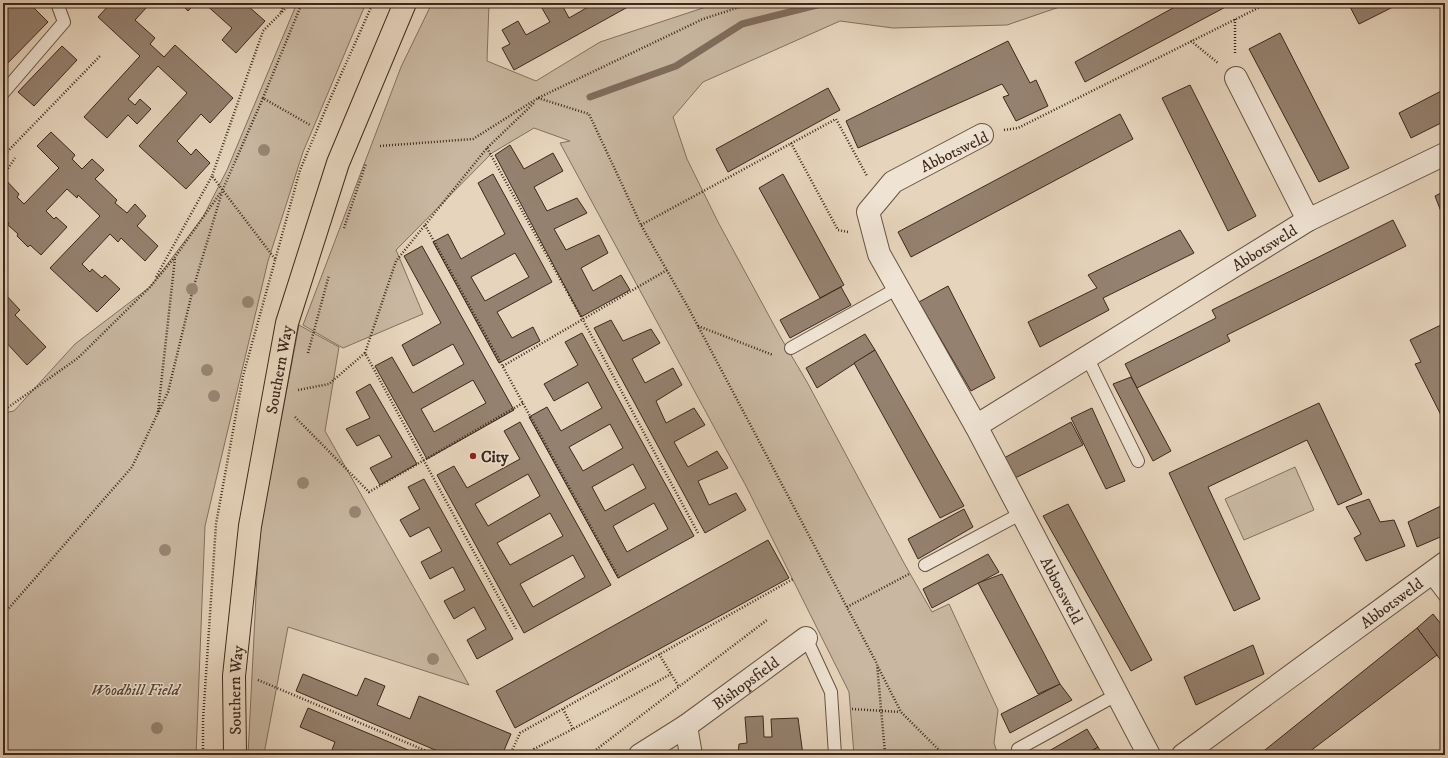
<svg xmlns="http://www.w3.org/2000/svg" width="1448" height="758" font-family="'IM FELL DW Pica',serif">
<rect width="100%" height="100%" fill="#e6d4bc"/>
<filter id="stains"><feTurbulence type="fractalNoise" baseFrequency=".005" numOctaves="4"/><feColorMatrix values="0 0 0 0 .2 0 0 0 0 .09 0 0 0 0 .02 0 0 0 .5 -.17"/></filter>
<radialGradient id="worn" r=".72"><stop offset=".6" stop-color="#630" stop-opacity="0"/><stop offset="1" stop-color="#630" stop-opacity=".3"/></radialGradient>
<g fill="#c9b7a1" stroke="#83705e">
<polygon points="297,3 366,3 303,152 268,261 205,526 196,755 3,755 3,413 14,411 75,344 150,287 203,217 227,170"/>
<polygon points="432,3 489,3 487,61 536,81 600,42 718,3 1071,3 1007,25 893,28 840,21 703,82 673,117 687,159 718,222 781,338 807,382 904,563 932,612 949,604 998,710 994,743 997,752 1000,755 854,755 849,692 746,486 560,143 570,141 534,128 492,153 396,250 423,314 343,348 303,325 401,67"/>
<polygon points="299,325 339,347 325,431 469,685 288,627 264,754 267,755 248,755 259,536"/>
<polygon points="1295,467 1314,510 1244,540 1225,499"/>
</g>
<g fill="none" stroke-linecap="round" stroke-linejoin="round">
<polyline stroke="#806c5c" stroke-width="7" points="590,97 676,66 742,24 825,3"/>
</g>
<g fill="#95816f" stroke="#3d281c" fill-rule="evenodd">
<polygon points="3,3 21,3 26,8 30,4 48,22 3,68"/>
<polygon points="111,3 123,3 125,5 127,3 143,3 147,7 135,20 155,38 150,44 164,57 175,45 233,98 210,123 201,114 177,141 191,155 196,149 210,163 186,189 139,146 187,93 158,66 128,99 135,105 140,99 151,109 137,124 128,115 107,138 84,117 140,56 98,17"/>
<polygon points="180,3 195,3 188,11"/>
<polygon points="204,3 250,3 248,6 265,21 236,53 222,40 232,28"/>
<polygon points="539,3 561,3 569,18 595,3 635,3 514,70 502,48 510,44 502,30 518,21 526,35 550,22"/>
<polygon points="1182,3 1233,3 1085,82 1075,62"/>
<polygon points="1348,3 1401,3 1359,24"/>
<polygon points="1280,33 1349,168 1319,182 1249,49"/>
<polygon points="1008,41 1030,83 1036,80 1048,106 1016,121 1003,97 1009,95 1002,84 858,148 846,121"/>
<polygon points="62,46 77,60 34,106 18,92"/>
<polygon points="1190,85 1256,216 1228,231 1162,98"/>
<polygon points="828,88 840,110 728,172 716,149"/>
<polygon points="1445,89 1445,121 1411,138 1399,113"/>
<polygon points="1120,114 1133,139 911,257 898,232"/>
<polygon points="51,132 75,155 72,159 82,169 92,159 104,170 95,179 117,200 115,203 127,213 135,204 146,216 137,226 158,246 145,261 121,238 118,242 110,234 82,264 90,272 92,269 102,278 105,275 120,289 97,312 50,268 100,216 78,195 77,198 67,189 46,211 54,219 56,217 67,227 41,255 30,245 28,247 17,236 18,234 8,225 9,223 3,218 3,177 19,194 17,197 24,204 59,168 37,146"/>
<polygon points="510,145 524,169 553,153 563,171 534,187 547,211 577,198 587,213 554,229 566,250 599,235 608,253 581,268 593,291 621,275 630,290 581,317 495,155"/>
<path d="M493,174L552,282L497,312L512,338L533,327L540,341L499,363L433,242L448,234L461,259L505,234L478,183ZM515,253L529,277L485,301L471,277Z"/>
<polygon points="783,174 844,285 820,298 759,188"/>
<polygon points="1445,191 1445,222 1435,196"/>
<polygon points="1393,220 1406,246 1227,335 1230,341 1137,388 1125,364 1216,318 1212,310"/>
<polygon points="1180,230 1194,253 1103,298 1109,310 1040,347 1028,322 1097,288 1088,275"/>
<path d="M422,246L514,410L427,459L375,366L392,357L413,393L464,364L453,344L413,366L402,345L441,323L404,256ZM473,380L486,403L434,432L421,409Z"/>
<polygon points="948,286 995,378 971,391 919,302"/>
<polygon points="841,287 851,305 790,338 780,320"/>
<polygon points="3,292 20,310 15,315 46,347 27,365 3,339 3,331 5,329 3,326"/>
<polygon points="611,320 623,341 651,329 660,343 632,359 645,383 673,368 682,385 656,401 666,423 694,408 705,425 674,442 688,467 717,451 728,468 698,481 709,505 736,493 746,510 705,533 594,328"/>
<polygon points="1445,323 1444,355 1445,423 1415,364 1421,362 1410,340"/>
<path d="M582,333L694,536L618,578L529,417L547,407L561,431L602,408L588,382L554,401L544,384L578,365L565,342ZM610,424L623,448L583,471L569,447ZM633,464L646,488L605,511L592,487ZM654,503L668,529L627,552L613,526Z"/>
<polygon points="865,334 875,350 817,388 806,368"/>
<polygon points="875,350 964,506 940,518 854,363"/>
<polygon points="1131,377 1171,451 1153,461 1113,384"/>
<polygon points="370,384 417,464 380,485 370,468 392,457 379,435 357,446 346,429 370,418 356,392"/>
<polygon points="1319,403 1362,494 1338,505 1307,440 1208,487 1260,599 1234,611 1169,473"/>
<polygon points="1092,408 1125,481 1106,489 1071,418"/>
<path d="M520,422L611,585L524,633L437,475L454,466L467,488L520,459L504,431ZM528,474L540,496L488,526L475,504ZM550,513L563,536L510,565L497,543ZM573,555L585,577L533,607L520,584Z"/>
<polygon points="1071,422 1083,445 1013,479 1004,458"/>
<polygon points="424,479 513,639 477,659 467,640 486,629 474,607 454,619 444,601 465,590 453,567 430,579 421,562 442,551 429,527 410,537 400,520 420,509 408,487"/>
<polygon points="1369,499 1380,522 1394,520 1405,546 1366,561 1354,538 1361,534 1346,507"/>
<polygon points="1068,504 1152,660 1131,671 1043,516"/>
<polygon points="1445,504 1445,535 1417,547 1408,522"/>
<polygon points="964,509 973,527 918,559 908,539"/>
<polygon points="768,540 789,578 515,728 496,691"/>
<polygon points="988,554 999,572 932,608 923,589"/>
<polygon points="1002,574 1060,684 1038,694 978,583"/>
<polygon points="1433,614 1445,629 1445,666 1417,628"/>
<polygon points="1417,628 1437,655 1305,755 1261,755 1260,754"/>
<polygon points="1253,645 1264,674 1196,705 1184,677"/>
<polygon points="303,674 357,696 365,678 385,686 377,705 410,719 419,696 511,734 502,755 447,755 296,691"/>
<polygon points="1060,684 1072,700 1010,733 1001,714"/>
<polygon points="308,708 420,755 367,755 357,751 355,755 330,755 335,742 300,727"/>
<polygon points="763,716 764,737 772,737 771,719 798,718 803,755 738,755 739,744 747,743 745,717"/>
<polygon points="1087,729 1098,747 1085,755 1042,755"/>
<polygon points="1098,747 1103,755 1085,755"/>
</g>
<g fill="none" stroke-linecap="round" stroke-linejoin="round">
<g stroke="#675344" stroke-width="14">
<g id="lane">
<polyline points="3,93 64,22 57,3"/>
<polyline points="791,348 898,288"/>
<polyline points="1087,357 1138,461"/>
<polyline points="925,565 1022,513"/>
<polyline points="1429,575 1445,596"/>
<polyline points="806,638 831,692 835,755"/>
<polyline points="1018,749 1118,694"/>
</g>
</g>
<g stroke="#675344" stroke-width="24">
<g id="street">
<polyline points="1236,78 1308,220"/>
<path id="s1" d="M982,135L893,182L868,212L879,254L976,426L1149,755"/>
<path id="s2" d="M976,426L1308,220L1445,154"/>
<polyline points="640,755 686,726"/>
<path id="s3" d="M691,755L686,726L806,638"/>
<path id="s4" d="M1183,755L1445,563"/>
</g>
</g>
<g stroke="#3d281c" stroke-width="24">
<g id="primary">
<path id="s5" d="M235,755L234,676L250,526L287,323L338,163L405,3"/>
</g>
</g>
<g stroke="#3d281c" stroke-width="2.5" stroke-dasharray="1 2" stroke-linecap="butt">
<polyline points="281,12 285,3"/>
<polyline points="1235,19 1235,55"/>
<polyline points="1191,41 1218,63"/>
<polyline points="263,98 302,3"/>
<polyline points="538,98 589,114 641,225 689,309 877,664 885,753 887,755"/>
<polyline points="1004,130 1018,128 1268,3"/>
<polyline points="791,143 838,230 848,232"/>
<polyline points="380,146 473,139 538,98 703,19 752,3"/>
<polyline points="3,148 7,152 100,56"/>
<polyline points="487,148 583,320 698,533"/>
<polyline points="3,176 15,158"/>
<polyline points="425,225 619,578"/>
<polyline points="641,225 836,119 867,176"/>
<polyline points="344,228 366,163"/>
<polyline points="275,259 212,176 263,31 291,3"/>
<polyline points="156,277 212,176"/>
<polyline points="698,326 773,355"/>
<polyline points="308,353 329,275"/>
<polyline points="365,353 396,261 487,148 534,103"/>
<polyline points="503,366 667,270"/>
<polyline points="298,390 329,384 365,353 516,629"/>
<polyline points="3,411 78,358 150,287 175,257 221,192"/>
<polyline points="158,412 175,258"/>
<polyline points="295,417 369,492 523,403"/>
<polyline points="847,607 909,574"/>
<polyline points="3,615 132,467 168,392 193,289 223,189 263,98 310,125"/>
<polyline points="659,654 679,687"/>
<polyline points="878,667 901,712 944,755"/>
<polyline points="258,680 436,755"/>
<polyline points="563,709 573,729"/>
<polyline points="852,709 900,712"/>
<polyline points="203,755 203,720 216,524 243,376 300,170 327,106 373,3"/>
<polyline points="510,755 520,733 793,579"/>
<polyline points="532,755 534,749 573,729 671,674"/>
<polyline points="589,755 767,620"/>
</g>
<use href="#lane" stroke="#efe3d3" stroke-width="12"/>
<use href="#street" stroke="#efe3d3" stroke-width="22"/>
<use href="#primary" stroke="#e6d4bc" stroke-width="22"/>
</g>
<g fill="#988573">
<circle cx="264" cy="150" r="6"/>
<circle cx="192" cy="289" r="6"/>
<circle cx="248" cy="302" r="6"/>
<circle cx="207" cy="370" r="6"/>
<circle cx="214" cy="396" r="6"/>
<circle cx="303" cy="483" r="6"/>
<circle cx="355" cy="512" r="6"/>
<circle cx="165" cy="550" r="6"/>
<circle cx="433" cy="659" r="6"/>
<circle cx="157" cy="728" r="6"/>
</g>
<circle fill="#8f2418" stroke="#efe3d3" stroke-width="1.5" cx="473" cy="456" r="4"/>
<g text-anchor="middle" stroke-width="3" stroke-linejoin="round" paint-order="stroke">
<g font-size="16" fill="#3d281c" stroke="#efe3d3">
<text transform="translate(954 151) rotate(-26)" y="6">Abbotsweld</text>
<text dy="6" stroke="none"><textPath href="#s2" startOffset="339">Abbotsweld</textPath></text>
<text dy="6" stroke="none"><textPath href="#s5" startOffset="389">Southern Way</textPath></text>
<text dy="6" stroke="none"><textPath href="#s1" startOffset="566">Abbotsweld</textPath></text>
<text dy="6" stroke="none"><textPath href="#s4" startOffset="258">Abbotsweld</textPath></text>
<text dy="6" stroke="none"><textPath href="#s3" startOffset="103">Bishopsfield</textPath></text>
<text dy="6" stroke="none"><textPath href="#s5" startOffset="65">Southern Way</textPath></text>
</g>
<g font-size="16" font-weight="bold" fill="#3d281c" stroke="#efe3d3" text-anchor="start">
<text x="481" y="462">City</text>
</g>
<g font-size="16" font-style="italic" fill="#594537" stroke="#efe3d3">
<text x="135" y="695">Woodhill Field</text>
</g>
</g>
<rect width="1448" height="758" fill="none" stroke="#e6d4bc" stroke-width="16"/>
<rect x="4" y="4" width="1440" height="750" fill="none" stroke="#3d281c" stroke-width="2"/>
<rect x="8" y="8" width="1432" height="742" fill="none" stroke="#3d281c"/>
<rect width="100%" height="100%" filter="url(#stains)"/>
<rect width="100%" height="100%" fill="url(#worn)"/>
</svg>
